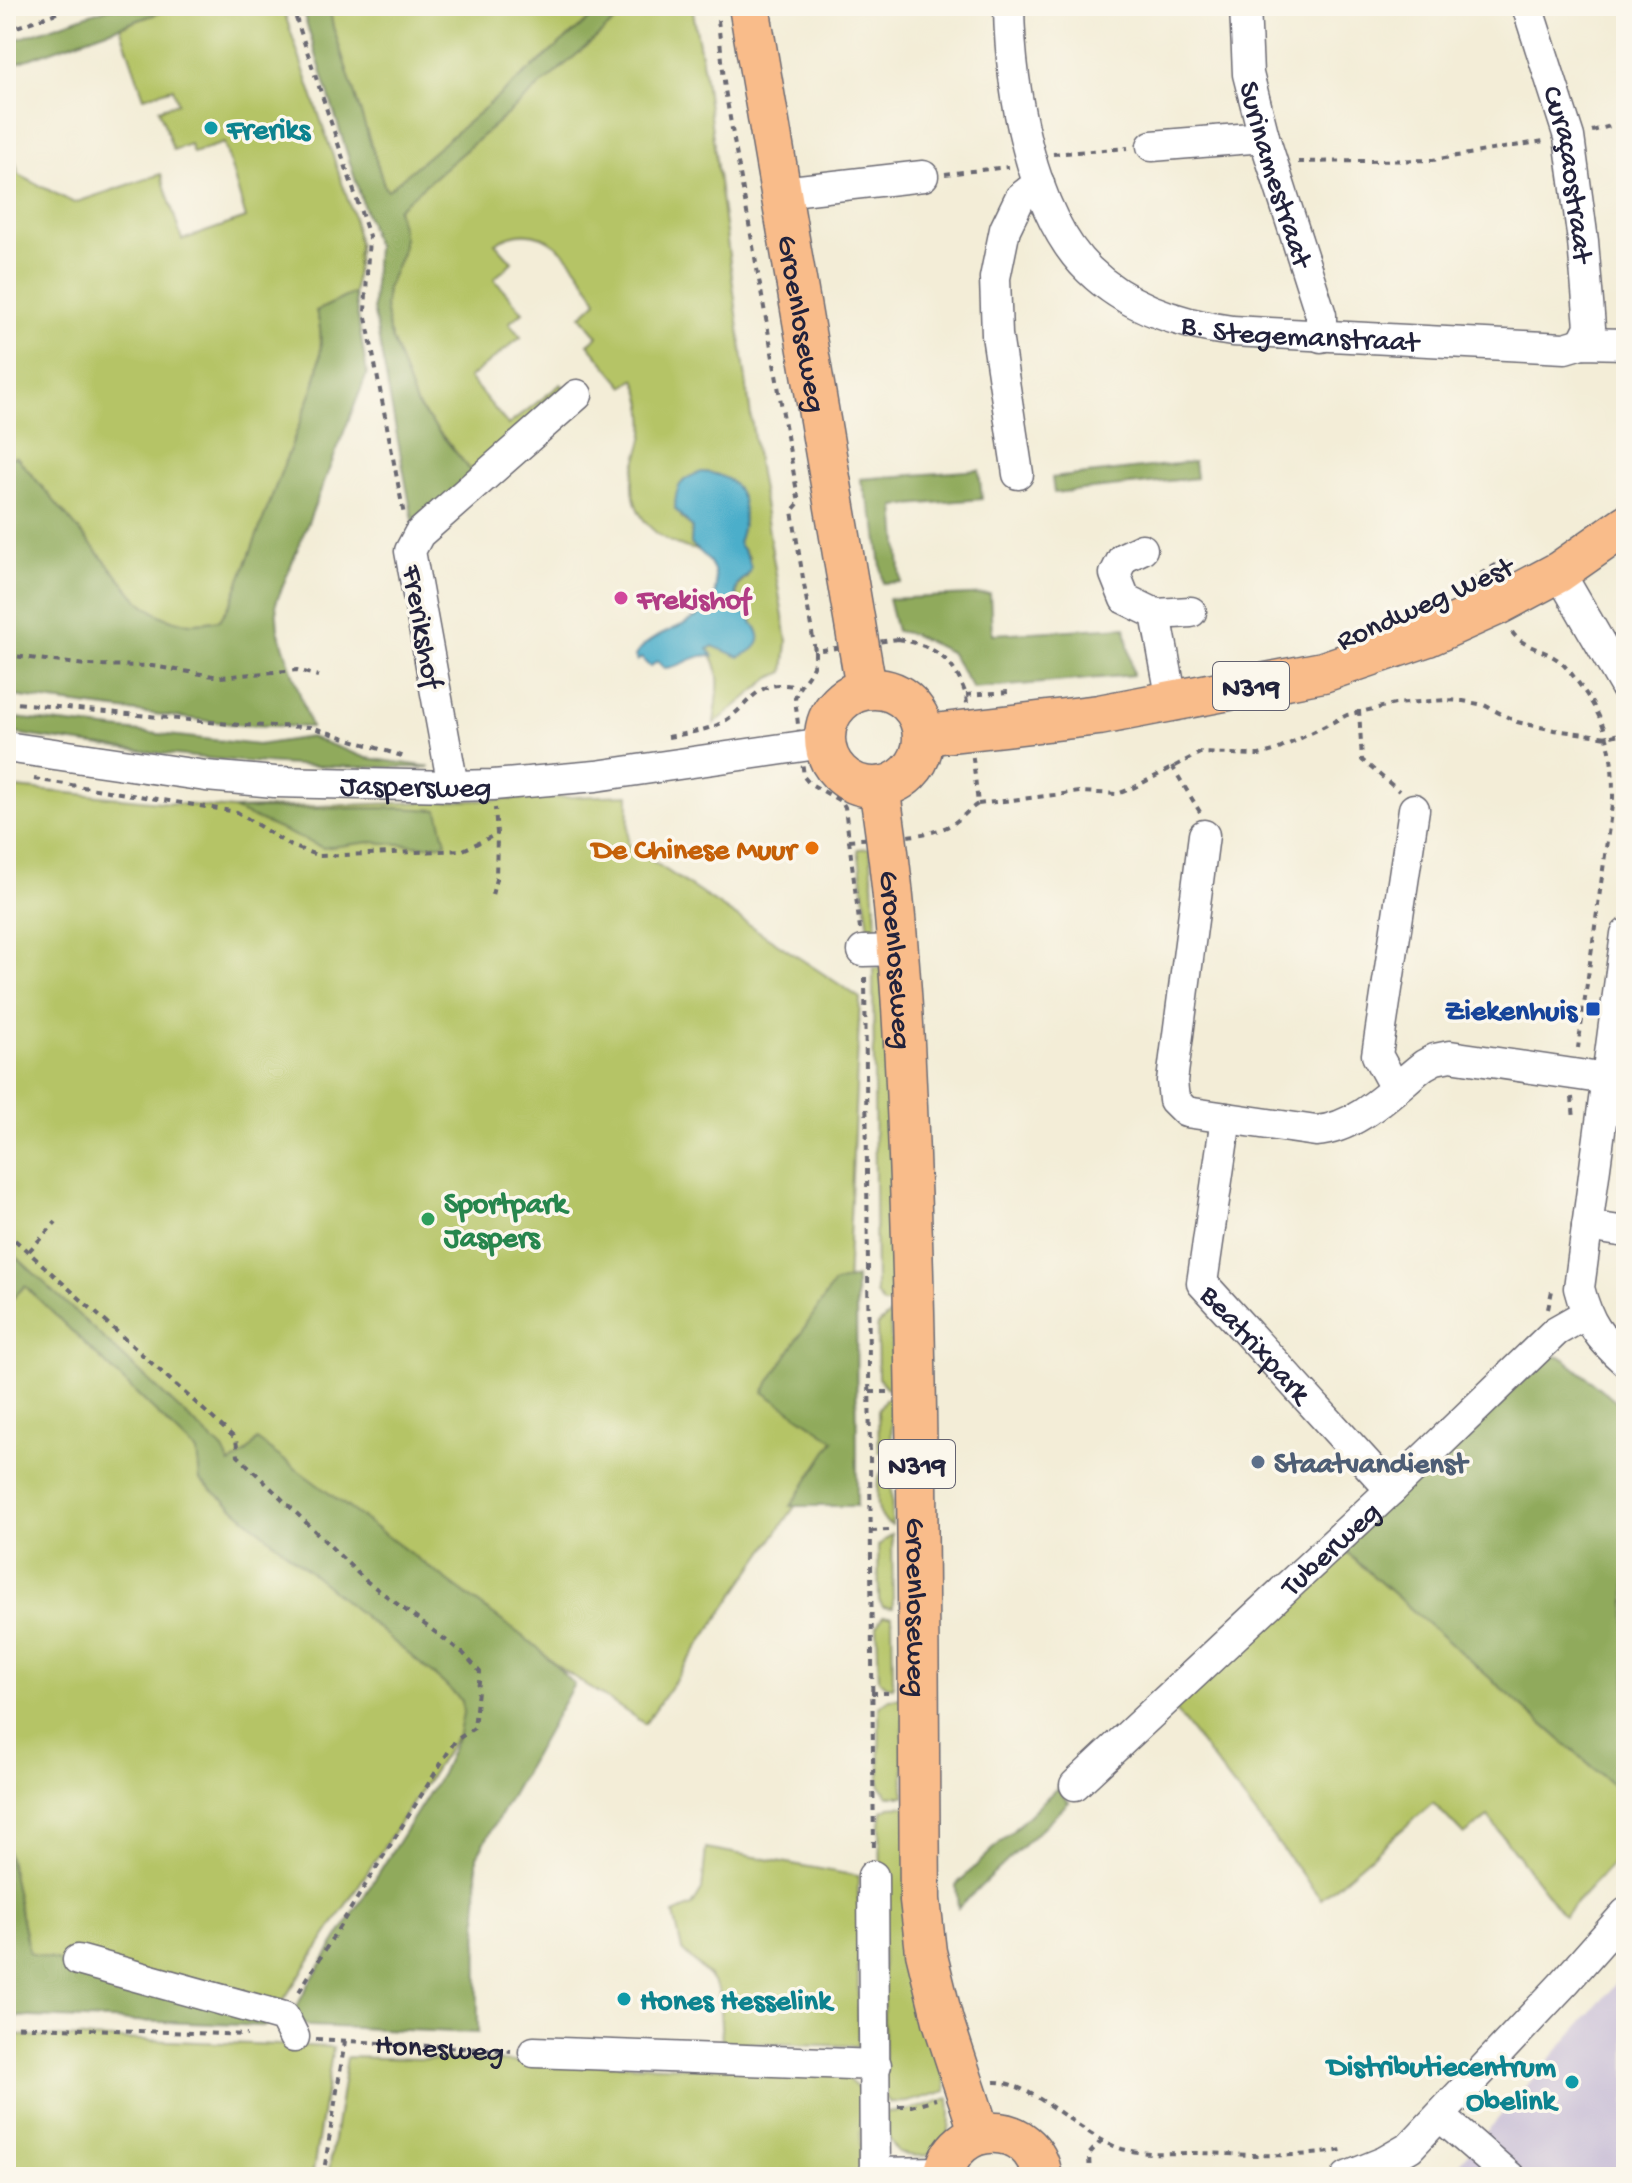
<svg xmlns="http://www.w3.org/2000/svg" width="1632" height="2183" font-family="'Gochi Hand',sans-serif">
<rect width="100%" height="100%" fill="#fbf7ec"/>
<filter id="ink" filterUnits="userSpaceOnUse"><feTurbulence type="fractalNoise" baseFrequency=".0125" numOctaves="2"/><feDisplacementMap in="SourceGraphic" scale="16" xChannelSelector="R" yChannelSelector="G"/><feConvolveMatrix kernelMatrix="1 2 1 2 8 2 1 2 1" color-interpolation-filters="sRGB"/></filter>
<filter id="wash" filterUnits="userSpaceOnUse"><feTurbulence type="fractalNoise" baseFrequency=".006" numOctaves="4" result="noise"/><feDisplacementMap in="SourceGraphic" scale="32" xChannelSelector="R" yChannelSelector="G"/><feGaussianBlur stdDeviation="1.8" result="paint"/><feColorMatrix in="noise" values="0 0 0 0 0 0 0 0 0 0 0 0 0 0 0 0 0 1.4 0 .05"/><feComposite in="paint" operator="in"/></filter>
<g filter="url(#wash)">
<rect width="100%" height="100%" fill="#f3edd7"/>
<polygon fill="#c9bfd7" points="1626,1972 1626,2177 1477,2177 1460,2162"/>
<g fill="#b5c466" stroke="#6c7350" stroke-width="2">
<path d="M178,6H282L353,215L359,246L354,293L316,311C324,334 321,363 314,386L232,601L220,620C184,627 166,623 138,601L16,457L6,460V133L19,175L74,203L161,174L182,240L246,218L224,143L193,153L190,144L173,150L159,109L178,103L173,88L144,97L120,27Z"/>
<polygon points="329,6 605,6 388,191 385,188 333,27"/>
<path d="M633,6H692L704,72L757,461L787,641L784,672L770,678L714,724C717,698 725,671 707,649L713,646L721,648L753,619C740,605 727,591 747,577L749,557L738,543C750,508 744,475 702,472L681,517L692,527L691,544L698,550C663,545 631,521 633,481C633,464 642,450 644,433C646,415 642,395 635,379L624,387L588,344L598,336L581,316L597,301C576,261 544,213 495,243L512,262L494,279L523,312L509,323L521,337L469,378L508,425L561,384L570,394L476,477L416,404L389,331L385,306L387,288L402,253L404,239L397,209Z"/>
<polygon points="6,787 233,809 629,795 628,845 860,998 840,1441 645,1724 519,1641 271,2019 29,1953 6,1845"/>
<polygon points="870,848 877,935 870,936 858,849"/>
<polygon points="873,968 881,968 902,1305 883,1304 876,1294"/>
<polygon points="890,1314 893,1388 887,1388 878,1378 877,1326"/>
<polygon points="891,1397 892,1458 879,1451 878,1410 885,1399"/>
<path d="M891,1467L892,1525C873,1519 878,1494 878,1478L884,1469Z"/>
<polygon points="892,1534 893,1608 883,1607 879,1600 878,1546"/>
<polygon points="1339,1546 1626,1797 1626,1848 1564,1916 1488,1817 1464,1835 1433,1803 1321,1899 1171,1705"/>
<polygon points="883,1616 892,1616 893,1687 885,1686 879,1680 877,1626"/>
<polygon points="903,1698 904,1796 888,1796 880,1786 879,1707 889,1699"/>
<polygon points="906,1806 946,2091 907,2102 890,2103 885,2096 880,1824 882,1811 890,1807"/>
<polygon points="706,1848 858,1876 858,2046 722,2042 719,1991 709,1976 682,1950 674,1914 692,1906 702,1890"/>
<polygon points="6,2035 333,2047 312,2177 6,2177"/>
<polygon points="347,2057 839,2071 861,2091 860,2177 328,2177"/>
<path d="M949,2098C953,2139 947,2165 899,2153L887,2136L886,2112L911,2110Z"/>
</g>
<g fill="#90aa5b" stroke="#59664b" stroke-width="2">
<polygon points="114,6 178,6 6,67 6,43"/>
<polygon points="301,6 329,6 333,27 385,188 388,190 605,6 633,6 397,209 404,239 402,253 387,288 385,306 389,331 416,404 476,477 415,531 373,308 376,246"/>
<path d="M354,293L367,374L276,603L278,630L311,727L240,725L6,695V460L16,456L138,600C166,623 184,627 220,620L232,601L314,386C321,363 324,334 316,311Z"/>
<polygon points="1194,462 1196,478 1054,493 1052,478"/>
<polygon points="979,470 982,499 895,506 901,582 883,583 876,526 860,479"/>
<polygon points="990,594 992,634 1125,627 1133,675 973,689 950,652 912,634 896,631 888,599"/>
<path d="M6,717L258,745L310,737L367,758L430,767C287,771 147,754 6,732Z"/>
<polygon points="401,808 438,810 446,843 426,846 371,842 323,848 233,809"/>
<polygon points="6,1247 223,1450 230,1464 246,1453 257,1440 537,1647 574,1684 477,1856 478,2033 309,2026 292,2016 308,1985 441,1774 459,1733 463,1713 462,1701 442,1682 200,1480 197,1452 25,1286 6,1305"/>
<polygon points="856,1277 857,1506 791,1506 834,1440 763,1392 833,1284"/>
<polygon points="1541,1353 1563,1358 1626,1410 1626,1797 1339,1546"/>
<polygon points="1057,1788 1069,1802 958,1908 956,1885"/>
<polygon points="6,1845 29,1953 271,2019 265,2026 6,2016"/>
</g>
<path fill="#4baeca" stroke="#366882" stroke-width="2" d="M702,472C745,475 750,508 738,543C769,584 732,570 736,597C739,616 785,639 739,657L713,646L708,649L713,656C692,653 684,668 664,668L657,661L650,667L641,658L637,661L635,656C653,625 715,628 716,585C716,564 706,556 691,544L692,527L675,509C675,487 680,478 702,472Z"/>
</g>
<g filter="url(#ink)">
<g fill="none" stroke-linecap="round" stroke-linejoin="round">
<g stroke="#6b6972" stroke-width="33">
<g id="minor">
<path id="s2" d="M1009,6C1010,85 1030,213 1089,270C1128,308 1179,324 1232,331L1565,348L1582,343L1626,344"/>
<path id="s3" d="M1245,6L1248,74L1264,137L1321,315V337"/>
<path id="s4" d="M1527,6L1569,137L1583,241L1590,327L1582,343"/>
<polyline points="1152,146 1264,137"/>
<polyline points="782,192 923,176"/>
<polyline points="1018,474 997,335 995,278 1005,229 1020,198 1039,183"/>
<polyline points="1142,549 1123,558 1115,574 1125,599 1156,614 1172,701"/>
<polyline points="1559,572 1626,688"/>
<polyline points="1156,614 1191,612"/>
<path id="s5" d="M6,747L206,776L275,782L453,786L493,785L596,776L824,743"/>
<polyline points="453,786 410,551 419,534 577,395"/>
<path d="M1204,835L1172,1081L1174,1100L1186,1112L1316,1131C1358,1128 1392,1090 1424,1065L1435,1059L1450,1056L1607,1079"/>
<path d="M1626,934L1579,1288C1588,1323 1599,1338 1626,1362"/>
<polyline points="863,951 899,950"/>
<polyline points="1395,1088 1377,1055 1414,809"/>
<path id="s6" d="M1226,1118L1202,1283L1391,1490"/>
<polyline points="1587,1226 1626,1232"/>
<path id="s7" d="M1075,1785L1391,1490L1556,1331L1586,1314"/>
<polyline points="873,1876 875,2177"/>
<polyline points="78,1960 284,2017 294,2037"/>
<polyline points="534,2052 876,2065"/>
<polyline points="1440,2116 1510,2177"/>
<polyline points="875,2173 944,2172"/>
<polyline points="1347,2177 1384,2162 1410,2147 1565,1982 1626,1913"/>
</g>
</g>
<g stroke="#6b6972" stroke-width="43">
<g id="major">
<path id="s8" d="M749,6L866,688"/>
<circle cx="874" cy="738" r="49"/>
<polyline points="925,735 1099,715 1323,672 1428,636 1497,605 1559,572 1626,525"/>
<path id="s9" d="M879,787C901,927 906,1068 911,1210C919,1440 918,1670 920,1900L926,1952L943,2021L980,2134"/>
<path d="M944,2177C952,2118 1034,2118 1042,2177"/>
</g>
</g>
<g stroke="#6b6972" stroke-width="4" stroke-dasharray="6 6" stroke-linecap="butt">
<polyline points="292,6 369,236 365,312 404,515"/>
<polyline points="718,20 725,90 799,503"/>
<polyline points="6,31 76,6"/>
<polyline points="1592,131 1626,122"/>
<polyline points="1053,154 1128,148"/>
<polyline points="1298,162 1433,160 1544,141"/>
<polyline points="945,174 1008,167"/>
<polyline points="798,504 792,511 815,651"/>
<polyline points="1460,586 1499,563 1509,563"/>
<path d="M1512,632C1523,648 1542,648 1558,660C1567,667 1575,678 1582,688C1609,726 1613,752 1613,798L1578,1048"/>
<path d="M898,639C935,646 953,658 966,695L978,804C968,810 959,821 949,826C923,839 878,837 849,840L845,807L842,802L809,783L804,777L795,698C801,678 816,674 815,651Z"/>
<polyline points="6,655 86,665 152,666 220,677 297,670 318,676"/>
<polyline points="966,695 1009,692"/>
<polyline points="6,702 240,725 311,727 405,757"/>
<polyline points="1359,710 1362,760 1399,791"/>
<path d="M668,737C684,734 702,731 717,725C751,710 752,676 798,687"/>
<polyline points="1172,766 1200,812"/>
<polyline points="34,779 237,812 289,845 319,856 463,850 497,834 495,808"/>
<polyline points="978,804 1080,792 1117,794 1133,788 1200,753 1259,755 1277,750 1347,715 1395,704 1445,700 1463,701 1484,705 1517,722 1554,730 1608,737 1626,732"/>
<polyline points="849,840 860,929"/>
<polyline points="492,895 496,879 497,834"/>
<polyline points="865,977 874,1852"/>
<polyline points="1572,1097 1574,1120"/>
<polyline points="6,1232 236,1439 238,1456 365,1580 463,1653 480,1672 474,1728 455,1741 297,1995"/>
<polyline points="29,1251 56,1222"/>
<polyline points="1548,1309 1553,1286"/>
<polyline points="870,1392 888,1392"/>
<polyline points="871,1531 889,1530"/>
<polyline points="871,1693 888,1693"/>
<polyline points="6,2026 247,2035"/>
<path id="s1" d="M316,2039L511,2051"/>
<path d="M994,2082C1030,2080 1083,2137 1122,2149C1145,2155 1172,2153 1196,2153C1244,2154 1295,2159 1342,2150"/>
<polyline points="898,2106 911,2106 936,2099"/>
<polyline points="323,2177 345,2041"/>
<polyline points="1090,2177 1089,2154 1102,2140"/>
</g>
<use href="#minor" stroke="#fff" stroke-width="30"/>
<use href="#major" stroke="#f9bc8a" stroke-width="40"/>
</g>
</g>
<g fill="#0f9aa8" stroke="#fbf7ec" stroke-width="3">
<circle cx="211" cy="128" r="8"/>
<circle cx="624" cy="1999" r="8"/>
<circle cx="1572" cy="2082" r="8"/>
</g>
<circle fill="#d1479c" stroke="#fbf7ec" stroke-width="3" cx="621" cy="598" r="8"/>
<circle fill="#e8710a" stroke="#fbf7ec" stroke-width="3" cx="812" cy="848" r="8"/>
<rect fill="#1a4fb4" stroke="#fbf7ec" stroke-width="3" x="1585" y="1001" width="16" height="16" rx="4"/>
<circle fill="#2e9e5b" stroke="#fbf7ec" stroke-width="3" cx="428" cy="1219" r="8"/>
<circle fill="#5c6f8a" stroke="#fbf7ec" stroke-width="3" cx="1258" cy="1462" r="8"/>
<g text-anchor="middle" stroke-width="7" stroke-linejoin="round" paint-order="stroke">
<g fill="#fbf7ec" stroke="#636270" stroke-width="2">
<rect x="1213" y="662" width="76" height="48" rx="6"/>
<rect x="879" y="1440" width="76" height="48" rx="6"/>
</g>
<g font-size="28" font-weight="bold" fill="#22223b">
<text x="1251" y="696">N319</text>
<text x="917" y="1474">N319</text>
</g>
<g font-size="30" font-weight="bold" fill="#0d838f" stroke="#fbf7ec" text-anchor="start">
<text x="227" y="138">Freriks</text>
<text x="640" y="2009">Hones Hesselink</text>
<text x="1556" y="2075" text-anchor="end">Distributiecentrum<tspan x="1556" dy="34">Obelink</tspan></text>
</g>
<g font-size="30" fill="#22223b" stroke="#fbf7ec">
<text dy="10" stroke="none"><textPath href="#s3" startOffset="172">Surinamestraat</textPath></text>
<text dy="10" stroke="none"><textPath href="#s4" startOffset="174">Curaçaostraat</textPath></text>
<text dy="10" stroke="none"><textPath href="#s8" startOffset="322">Groenloseweg</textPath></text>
<text dy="10" stroke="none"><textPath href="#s2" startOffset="508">B. Stegemanstraat</textPath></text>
<text transform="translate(1424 602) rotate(-24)" y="10">Rondweg West</text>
<text transform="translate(424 626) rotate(80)" y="10">Frerikshof</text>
<text dy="10" stroke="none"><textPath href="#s5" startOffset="412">Jaspersweg</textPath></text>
<text dy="10" stroke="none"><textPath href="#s9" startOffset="174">Groenloseweg</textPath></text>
<text dy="10" stroke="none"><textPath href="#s6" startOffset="248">Beatrixpark</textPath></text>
<text dy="10" stroke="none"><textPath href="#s7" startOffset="348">Tuberweg</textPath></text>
<text dy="10" stroke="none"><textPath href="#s9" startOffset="822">Groenloseweg</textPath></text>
<text dy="10" stroke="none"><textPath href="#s1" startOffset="124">Honesweg</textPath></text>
</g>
<g font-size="30" font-weight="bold" fill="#b23c85" stroke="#fbf7ec" text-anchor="start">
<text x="637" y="608">Frekishof</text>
</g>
<g font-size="30" font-weight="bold" fill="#c56008" stroke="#fbf7ec" text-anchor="end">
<text x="796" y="858">De Chinese Muur</text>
</g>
<g font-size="30" font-weight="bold" fill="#164399" stroke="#fbf7ec" text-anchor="end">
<text x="1577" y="1019">Ziekenhuis</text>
</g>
<g font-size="30" font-weight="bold" fill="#27864d" stroke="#fbf7ec" text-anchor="start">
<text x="444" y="1212">Sportpark<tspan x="444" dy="34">Jaspers</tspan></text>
</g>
<g font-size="30" font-weight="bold" fill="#4e5e75" stroke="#fbf7ec" text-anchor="start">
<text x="1274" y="1472">Staatvandienst</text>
</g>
</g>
<rect width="1632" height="2183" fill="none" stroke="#fbf7ec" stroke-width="32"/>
</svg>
